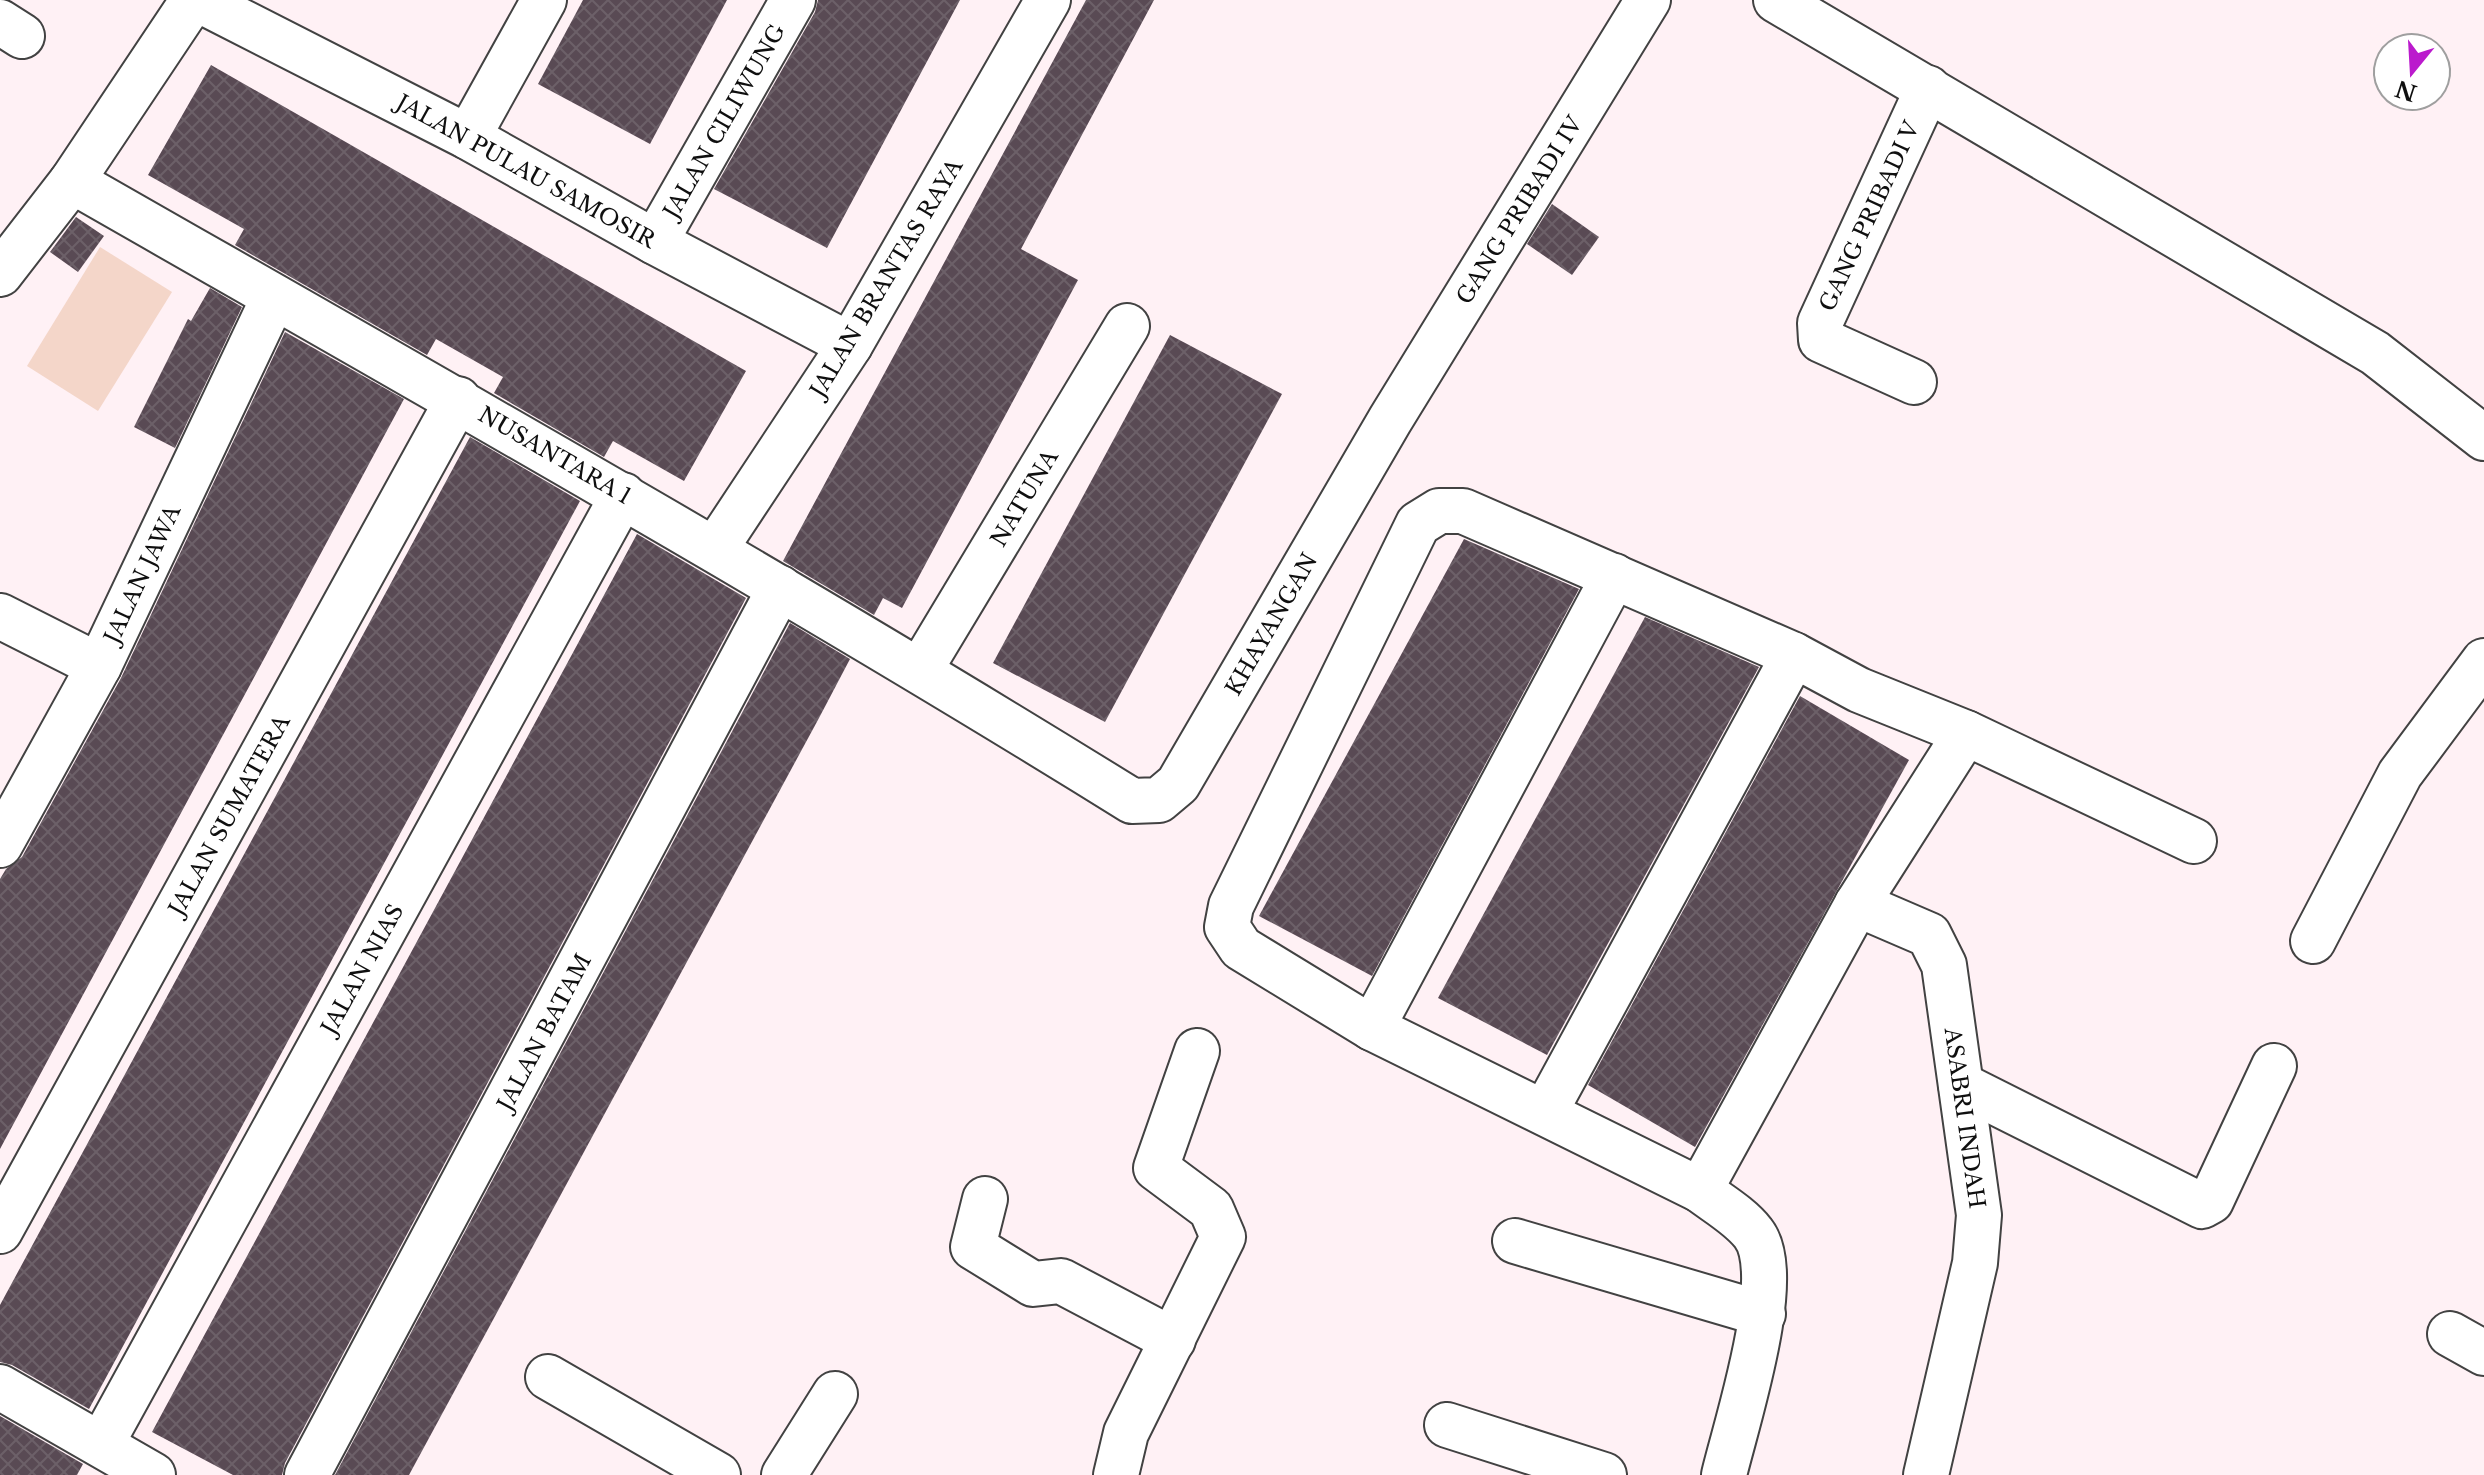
<svg xmlns="http://www.w3.org/2000/svg" width="2484" height="1475" font-family="'Libre Baskerville',serif">
<defs>
<pattern id="building-cross-hatch" width="8" height="8" patternUnits="userSpaceOnUse" patternTransform="scale(2)"><rect width="8" height="8" fill="#594a54"/><path d="M0 0l8 8M0 8l8-8" fill="none" stroke="#6c6068"/></pattern>
</defs>
<rect width="100%" height="100%" fill="#fff1f5"/>
<polygon fill="#f4d6c9" points="100,247 172,292 98,411 27,366"/>
<g fill="url(#building-cross-hatch)">
<polygon points="583,0 727,0 650,144 538,84"/>
<polygon points="818,0 960,0 827,248 714,189 815,12"/>
<polygon points="1086,0 1154,0 1021,249 1078,280 902,608 883,598 874,615 783,561"/>
<polygon points="211,65 746,371 684,481 613,441 604,457 494,393 503,377 436,339 427,355 235,245 244,229 148,175"/>
<polygon points="1552,204 1599,237 1572,275 1527,244"/>
<polygon points="76,217 104,236 78,272 50,252"/>
<polygon points="210,288 242,307 175,448 134,427 188,319 191,321"/>
<polygon points="285,332 404,399 0,1149 0,879 6,869 22,857 121,678"/>
<polygon points="1170,335 1282,394 1105,722 993,663"/>
<polygon points="470,437 580,501 89,1409 12,1365 0,1362 0,1305"/>
<polygon points="637,534 746,598 285,1463 282,1475 233,1475 152,1432"/>
<polygon points="1464,539 1579,589 1372,976 1259,916"/>
<polygon points="1645,617 1759,667 1547,1055 1438,998"/>
<polygon points="790,623 850,659 819,718 409,1475 335,1475"/>
<polygon points="1800,696 1909,760 1695,1147 1588,1085"/>
<polygon points="0,1416 83,1464 77,1475 0,1475"/>
</g>
<g fill="none" stroke-linecap="round" stroke-linejoin="round">
<g stroke="#424242" stroke-width="48">
<g id="minor">
<polyline points="199,0 468,137 655,242 850,345"/>
<polyline points="1776,0 2375,353 2484,438"/>
<polyline points="0,22 22,36"/>
<polyline points="468,137 544,0"/>
<path d="M72,181C427,384 784,585 1132,801L1159,800L1178,784L1390,420L1648,0"/>
<polyline points="655,242 793,0"/>
<polyline points="0,274 72,181 193,0"/>
<polyline points="1914,382 1821,340 1820,323 1928,88"/>
<polygon points="1439,511 1463,511 1794,655 1859,690 1966,733 1857,904 1700,1190 1372,1028 1241,948 1227,927 1231,906 1418,524"/>
<polyline points="715,549 850,345 1048,0"/>
<polyline points="0,616 99,666"/>
<polyline points="920,670 1127,326"/>
<polyline points="1966,733 2194,841"/>
<polyline points="0,845 99,666 274,297"/>
<polyline points="1857,904 1929,935 1944,965 1979,1215 1975,1263 1926,1475"/>
<polyline points="2313,941 2400,774 2484,661"/>
<polyline points="1372,1028 1614,576"/>
<polyline points="1961,1085 2202,1206 2211,1201 2274,1066"/>
<polyline points="1545,1112 1794,655"/>
<path d="M1700,1190C1717,1203 1740,1216 1753,1233C1786,1274 1736,1424 1724,1475"/>
<polyline points="985,1199 973,1247 1033,1284 1061,1281 1173,1340"/>
<polyline points="0,1231 458,399"/>
<polyline points="1515,1241 1763,1314"/>
<polyline points="2450,1334 2484,1353"/>
<polyline points="548,1377 718,1475"/>
<polyline points="0,1387 153,1475"/>
<polyline points="1447,1425 1604,1475"/>
<polyline points="102,1443 623,495"/>
<polyline points="307,1475 780,588"/>
<polyline points="784,1475 835,1394"/>
<polyline points="1116,1475 1126,1433 1223,1237 1211,1209 1156,1168 1197,1051"/>
</g>
</g>
<use href="#minor" stroke="#fff" stroke-width="44"/>
</g>
<g text-anchor="middle" stroke-width="8" stroke-linejoin="round" paint-order="stroke">
<g font-size="22" fill="#0f0f0f" stroke="#fff">
<text transform="translate(724 121) rotate(-60)" y="8">JALAN CILIWUNG</text>
<text transform="translate(526 171) rotate(29)" y="8">JALAN PULAU SAMOSIR</text>
<text transform="translate(1519 210) rotate(-58)" y="8">GANG PRIBADI IV</text>
<text transform="translate(1869 216) rotate(-65)" y="8">GANG PRIBADI V</text>
<text transform="translate(886 278) rotate(-59)" y="8">JALAN BRANTAS RAYA</text>
<text transform="translate(555 455) rotate(30)" y="8">NUSANTARA 1</text>
<text transform="translate(1024 498) rotate(-59)" y="8">NATUNA</text>
<text transform="translate(142 574) rotate(-65)" y="8">JALAN JAWA</text>
<text transform="translate(1271 624) rotate(-60)" y="8">KHAYANGAN</text>
<text transform="translate(229 815) rotate(-61)" y="8">JALAN SUMATERA</text>
<text transform="translate(362 969) rotate(-61)" y="8">JALAN NIAS</text>
<text transform="translate(544 1032) rotate(-62)" y="8">JALAN BATAM</text>
<text transform="translate(1965 1118) rotate(82)" y="8">ASABRI INDAH</text>
</g>
</g>
<g transform="translate(2412 72) rotate(198)"><circle r="38" fill="#ffffff" stroke="#9f9f9f" stroke-width="2"/>
<path d="M0-6L14 30L0 20L-14 30Z" fill="#bb1acd"/>
<text y="-12" font-size="22" font-weight="bold" text-anchor="middle" fill="#0f0f0f">N</text>
</g>
</svg>
